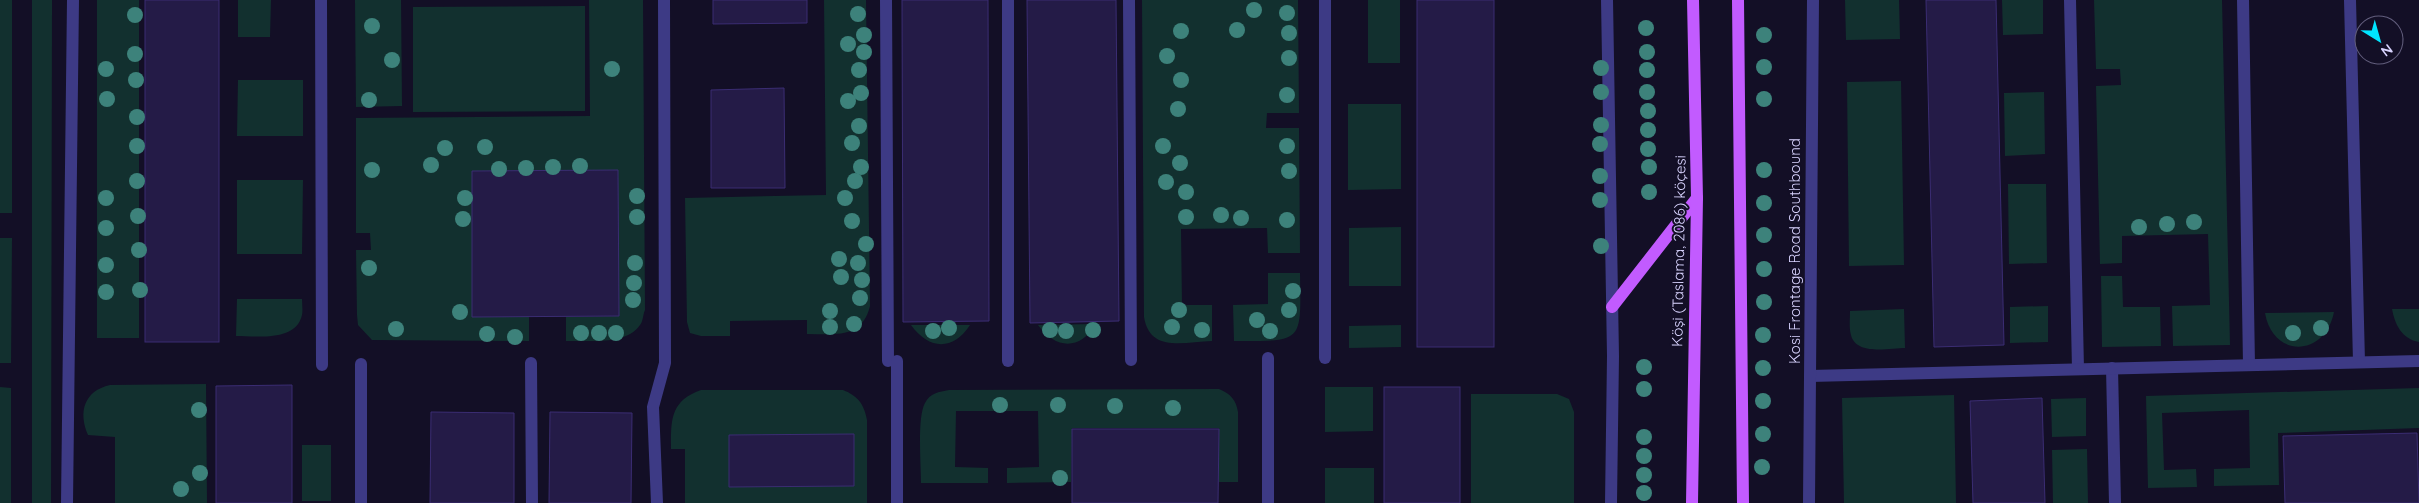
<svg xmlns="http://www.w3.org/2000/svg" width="2419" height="503" font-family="Quicksand,sans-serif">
<rect width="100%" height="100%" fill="#130f26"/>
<g fill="#12302f">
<rect x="0" y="0" width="12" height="213"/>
<polygon points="32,0 52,0 51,503 32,503"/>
<rect x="97" y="0" width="42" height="338"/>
<polygon points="238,0 271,0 270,37 238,37"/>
<polygon points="355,0 401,0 402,106 356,107"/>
<path d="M589,0H643L645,310C643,314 643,322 640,325C626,346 588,340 566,341V317L619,316L618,171H472V317H529V341L372,340L358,325L357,315L356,250H371L370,233H356V118L590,116Z"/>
<path d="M824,0H866L870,306C862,339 836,334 807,334V320L730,321V336H701L690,333L687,322L685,198L826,195Z"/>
<path d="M1142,0H1298L1299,113H1267L1266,128H1299L1300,253H1268L1267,228L1181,229L1182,305H1212V341C1184,342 1150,353 1144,317Z"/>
<rect x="1368" y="0" width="32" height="63"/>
<polygon points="1845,0 1899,0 1900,39 1846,40"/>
<polygon points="2002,0 2043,0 2043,34 2003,35"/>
<polygon points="2094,0 2222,0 2230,345 2173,346 2172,306 2210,305 2208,234 2122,236 2122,263 2100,264 2096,86 2121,85 2120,69 2096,69"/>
<polygon points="585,6 585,111 413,112 413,7"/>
<polygon points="238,80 303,80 303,136 237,136"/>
<polygon points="1901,81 1904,265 1849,266 1847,82"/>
<polygon points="2044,92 2045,154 2005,156 2004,93"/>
<polygon points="1348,104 1401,104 1401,189 1348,190"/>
<polygon points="237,180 303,180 302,254 237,254"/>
<polygon points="2008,184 2046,184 2047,263 2009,264"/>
<polygon points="1401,227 1401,286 1349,286 1349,228"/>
<polygon points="0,238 12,238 11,363 0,363"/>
<path d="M1268,273H1300C1301,343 1304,341 1234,341L1233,305L1268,304Z"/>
<polygon points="2101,276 2122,276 2123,307 2160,307 2161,346 2102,347"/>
<path d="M237,299H302C302,304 303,310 302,315C296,342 257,336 236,336Z"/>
<polygon points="2048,306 2048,342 2010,343 2010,307"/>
<path d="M1904,309L1905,348C1890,348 1856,356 1851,335C1849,328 1850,319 1850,311Z"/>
<path d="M2392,309H2419V342C2402,339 2395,325 2392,309Z"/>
<path d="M2334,312C2325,357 2273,359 2265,313Z"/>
<path d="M1096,324C1080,351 1055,349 1038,325Z"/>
<path d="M911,325H970C953,351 929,350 911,325Z"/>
<polygon points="1401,325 1401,347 1349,348 1349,326"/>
<path d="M206,384L207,503H115V437L88,435C78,412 84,391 110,385Z"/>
<polygon points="0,387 11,388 11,503 0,503"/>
<polygon points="1325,387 1373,387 1373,431 1325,432"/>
<polygon points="2419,388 2419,428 2278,433 2279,485 2214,486 2214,469 2250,468 2249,410 2162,413 2164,470 2196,469 2197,487 2148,488 2146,396"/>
<path d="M1219,389C1231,394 1236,400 1238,412V482H1219V428H1072L1071,482L1007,483V468L1039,467L1038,411H956L955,467L988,468V483H921C921,464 917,417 925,403C930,393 939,392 949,390Z"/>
<path d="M701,390H843C858,396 864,404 867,420V503H685V449H671C671,420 670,401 701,390Z"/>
<polygon points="1471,394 1557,394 1569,399 1574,412 1574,503 1471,503"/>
<polygon points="1954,395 1956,503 1844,503 1842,398"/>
<polygon points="2086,398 2086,436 2052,437 2051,399"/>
<rect x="302" y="445" width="29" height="56"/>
<polygon points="2087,449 2088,503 2053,503 2052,450"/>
<rect x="1325" y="468" width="49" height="35"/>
</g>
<g fill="#241b47" stroke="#3b2d73">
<rect x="145" y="0" width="74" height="342"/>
<polygon points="713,0 807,0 807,23 713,24"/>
<polygon points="902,0 988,0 989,321 903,322"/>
<polygon points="1027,0 1116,0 1119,321 1030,323"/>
<rect x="1417" y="0" width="77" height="347"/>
<polygon points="1926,0 1996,0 2004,345 1934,347"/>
<polygon points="784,88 785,188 711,188 711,90"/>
<polygon points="618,170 619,316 472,317 472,171"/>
<polygon points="292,385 292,503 216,503 216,386"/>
<rect x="1384" y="387" width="76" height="116"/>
<polygon points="2042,398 2045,503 1973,503 1970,401"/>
<polygon points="431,412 514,413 514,503 430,503"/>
<polygon points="550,412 632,413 631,503 549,503"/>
<polygon points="1072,429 1219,429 1218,503 1072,503"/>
<polygon points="2417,433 2419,503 2285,503 2283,436"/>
<polygon points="854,434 854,486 729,487 729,435"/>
</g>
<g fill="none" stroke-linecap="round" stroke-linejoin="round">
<g stroke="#3d3a85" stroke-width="12">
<polyline points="321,0 322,365"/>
<polyline points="886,0 888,361"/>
<polyline points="1008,0 1008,361"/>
<polyline points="1129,0 1131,360"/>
<polyline points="1325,0 1325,358"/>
<polyline points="2070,0 2078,369"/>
<polyline points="2243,0 2249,365"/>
<polyline points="2350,0 2359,362"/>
<polyline points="1268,358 1268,503"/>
<polyline points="531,363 532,503"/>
<polyline points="2112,368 2115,503"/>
<polyline points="1810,376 2419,361"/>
<polyline points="361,503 361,364"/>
<polyline points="657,503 653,407 665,363 664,0"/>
<polyline points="897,503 897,361"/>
</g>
<g stroke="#3d3a85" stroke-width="12">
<polyline points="1607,0 1613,356 1611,503"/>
<polyline points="67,503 73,0"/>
<polyline points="1809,503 1813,0"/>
</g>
<g stroke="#c25bff" stroke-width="12">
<polyline points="1738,0 1743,503"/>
<polyline points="1612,307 1697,198"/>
<polyline points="1692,503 1697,198 1693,0"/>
</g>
</g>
<g fill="#3d827b">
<circle cx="1254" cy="10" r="8"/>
<circle cx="1287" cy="13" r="8"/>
<circle cx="858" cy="14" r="8"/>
<circle cx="135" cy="15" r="8"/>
<circle cx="372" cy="26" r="8"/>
<circle cx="1646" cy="28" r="8"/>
<circle cx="1237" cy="30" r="8"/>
<circle cx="1181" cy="31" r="8"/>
<circle cx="1289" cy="33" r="8"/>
<circle cx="864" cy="35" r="8"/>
<circle cx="1764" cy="35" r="8"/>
<circle cx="848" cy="44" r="8"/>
<circle cx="864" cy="52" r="8"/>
<circle cx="1647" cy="52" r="8"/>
<circle cx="135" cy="54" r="8"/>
<circle cx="1167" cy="56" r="8"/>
<circle cx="1289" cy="58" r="8"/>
<circle cx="392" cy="60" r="8"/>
<circle cx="1764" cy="67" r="8"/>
<circle cx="1601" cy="68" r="8"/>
<circle cx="106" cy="69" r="8"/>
<circle cx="612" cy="69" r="8"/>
<circle cx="859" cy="70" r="8"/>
<circle cx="1647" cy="70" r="8"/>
<circle cx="136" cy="80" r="8"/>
<circle cx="1181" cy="80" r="8"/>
<circle cx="1601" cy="92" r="8"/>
<circle cx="1647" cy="92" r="8"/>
<circle cx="861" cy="93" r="8"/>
<circle cx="1287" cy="95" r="8"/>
<circle cx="107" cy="99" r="8"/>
<circle cx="1764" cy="99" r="8"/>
<circle cx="369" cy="100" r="8"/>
<circle cx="848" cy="101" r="8"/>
<circle cx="1178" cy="109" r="8"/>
<circle cx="1648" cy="111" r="8"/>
<circle cx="137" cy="117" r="8"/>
<circle cx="1601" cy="125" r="8"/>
<circle cx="859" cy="126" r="8"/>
<circle cx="1648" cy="130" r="8"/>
<circle cx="852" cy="143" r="8"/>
<circle cx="1600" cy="144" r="8"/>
<circle cx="137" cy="146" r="8"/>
<circle cx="1163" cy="146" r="8"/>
<circle cx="1287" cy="146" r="8"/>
<circle cx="485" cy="147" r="8"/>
<circle cx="445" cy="148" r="8"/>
<circle cx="1648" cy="149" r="8"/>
<circle cx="1180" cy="163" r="8"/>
<circle cx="431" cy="165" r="8"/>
<circle cx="580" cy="166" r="8"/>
<circle cx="553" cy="167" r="8"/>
<circle cx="861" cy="167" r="8"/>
<circle cx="1649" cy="167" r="8"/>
<circle cx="526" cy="168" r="8"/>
<circle cx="499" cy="169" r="8"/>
<circle cx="372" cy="170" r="8"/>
<circle cx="1764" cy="170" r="8"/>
<circle cx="1289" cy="171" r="8"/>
<circle cx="1600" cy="176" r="8"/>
<circle cx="137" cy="181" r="8"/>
<circle cx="855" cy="181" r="8"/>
<circle cx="1166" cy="182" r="8"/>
<circle cx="1186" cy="192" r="8"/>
<circle cx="1649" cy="192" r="8"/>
<circle cx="637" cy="196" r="8"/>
<circle cx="106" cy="198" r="8"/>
<circle cx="465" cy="198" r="8"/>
<circle cx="845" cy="198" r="8"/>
<circle cx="1600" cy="200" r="8"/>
<circle cx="1764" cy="203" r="8"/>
<circle cx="1221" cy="215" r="8"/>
<circle cx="138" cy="216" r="8"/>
<circle cx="637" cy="217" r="8"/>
<circle cx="1186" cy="217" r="8"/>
<circle cx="1241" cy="218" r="8"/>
<circle cx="463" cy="219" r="8"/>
<circle cx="1287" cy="220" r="8"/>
<circle cx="852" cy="221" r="8"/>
<circle cx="2194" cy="222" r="8"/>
<circle cx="2167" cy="224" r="8"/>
<circle cx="2139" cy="227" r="8"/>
<circle cx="106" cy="228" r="8"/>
<circle cx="1764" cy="235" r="8"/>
<circle cx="866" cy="244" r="8"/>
<circle cx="1601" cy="246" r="8"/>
<circle cx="139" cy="250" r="8"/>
<circle cx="839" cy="259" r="8"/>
<circle cx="635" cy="263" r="8"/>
<circle cx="858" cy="263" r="8"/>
<circle cx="106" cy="265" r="8"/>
<circle cx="369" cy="268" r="8"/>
<circle cx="1764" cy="269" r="8"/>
<circle cx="841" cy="277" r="8"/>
<circle cx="862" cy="280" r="8"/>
<circle cx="634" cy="283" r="8"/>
<circle cx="140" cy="290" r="8"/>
<circle cx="1293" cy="291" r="8"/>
<circle cx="106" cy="292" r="8"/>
<circle cx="860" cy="298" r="8"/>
<circle cx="633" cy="300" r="8"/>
<circle cx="1764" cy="302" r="8"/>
<circle cx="1179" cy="310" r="8"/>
<circle cx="1289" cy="310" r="8"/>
<circle cx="830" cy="311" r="8"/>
<circle cx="460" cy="312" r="8"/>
<circle cx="1257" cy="320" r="8"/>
<circle cx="854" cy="324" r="8"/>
<circle cx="830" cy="327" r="8"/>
<circle cx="1172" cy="327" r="8"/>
<circle cx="949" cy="328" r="8"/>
<circle cx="2321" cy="328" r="8"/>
<circle cx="396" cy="329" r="8"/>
<circle cx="1050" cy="330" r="8"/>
<circle cx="1093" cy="330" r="8"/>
<circle cx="1202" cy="330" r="8"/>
<circle cx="933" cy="331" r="8"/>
<circle cx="1066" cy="331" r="8"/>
<circle cx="1270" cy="331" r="8"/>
<circle cx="581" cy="333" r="8"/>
<circle cx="599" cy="333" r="8"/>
<circle cx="616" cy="333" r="8"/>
<circle cx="2293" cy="333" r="8"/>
<circle cx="487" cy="334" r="8"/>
<circle cx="1763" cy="335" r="8"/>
<circle cx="515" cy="337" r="8"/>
<circle cx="1644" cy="367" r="8"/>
<circle cx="1763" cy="368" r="8"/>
<circle cx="1644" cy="389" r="8"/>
<circle cx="1763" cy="401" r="8"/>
<circle cx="1000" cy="405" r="8"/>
<circle cx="1058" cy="405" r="8"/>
<circle cx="1115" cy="406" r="8"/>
<circle cx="1173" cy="408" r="8"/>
<circle cx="199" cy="410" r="8"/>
<circle cx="1763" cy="434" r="8"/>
<circle cx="1644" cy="437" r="8"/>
<circle cx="1644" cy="456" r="8"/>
<circle cx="1762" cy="467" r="8"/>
<circle cx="200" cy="473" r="8"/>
<circle cx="1644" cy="475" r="8"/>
<circle cx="1060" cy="478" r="8"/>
<circle cx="181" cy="489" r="8"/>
<circle cx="1644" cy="493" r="8"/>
</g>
<g text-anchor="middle" stroke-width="4" stroke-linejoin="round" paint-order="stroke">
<g font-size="15" fill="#d9d4ff" stroke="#130f26">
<text transform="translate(1679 251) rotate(-89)" y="5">Köşi (Taslama, 2086) köçesi</text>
<text transform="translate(1795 251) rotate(-90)" y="5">Kosi Frontage Road Southbound</text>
</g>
</g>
<g transform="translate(2379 40) rotate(143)"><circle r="24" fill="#130f26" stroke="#625e7d"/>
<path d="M0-4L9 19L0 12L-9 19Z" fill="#00e5ff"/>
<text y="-8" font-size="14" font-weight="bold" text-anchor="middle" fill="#d9d4ff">N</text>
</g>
</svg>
